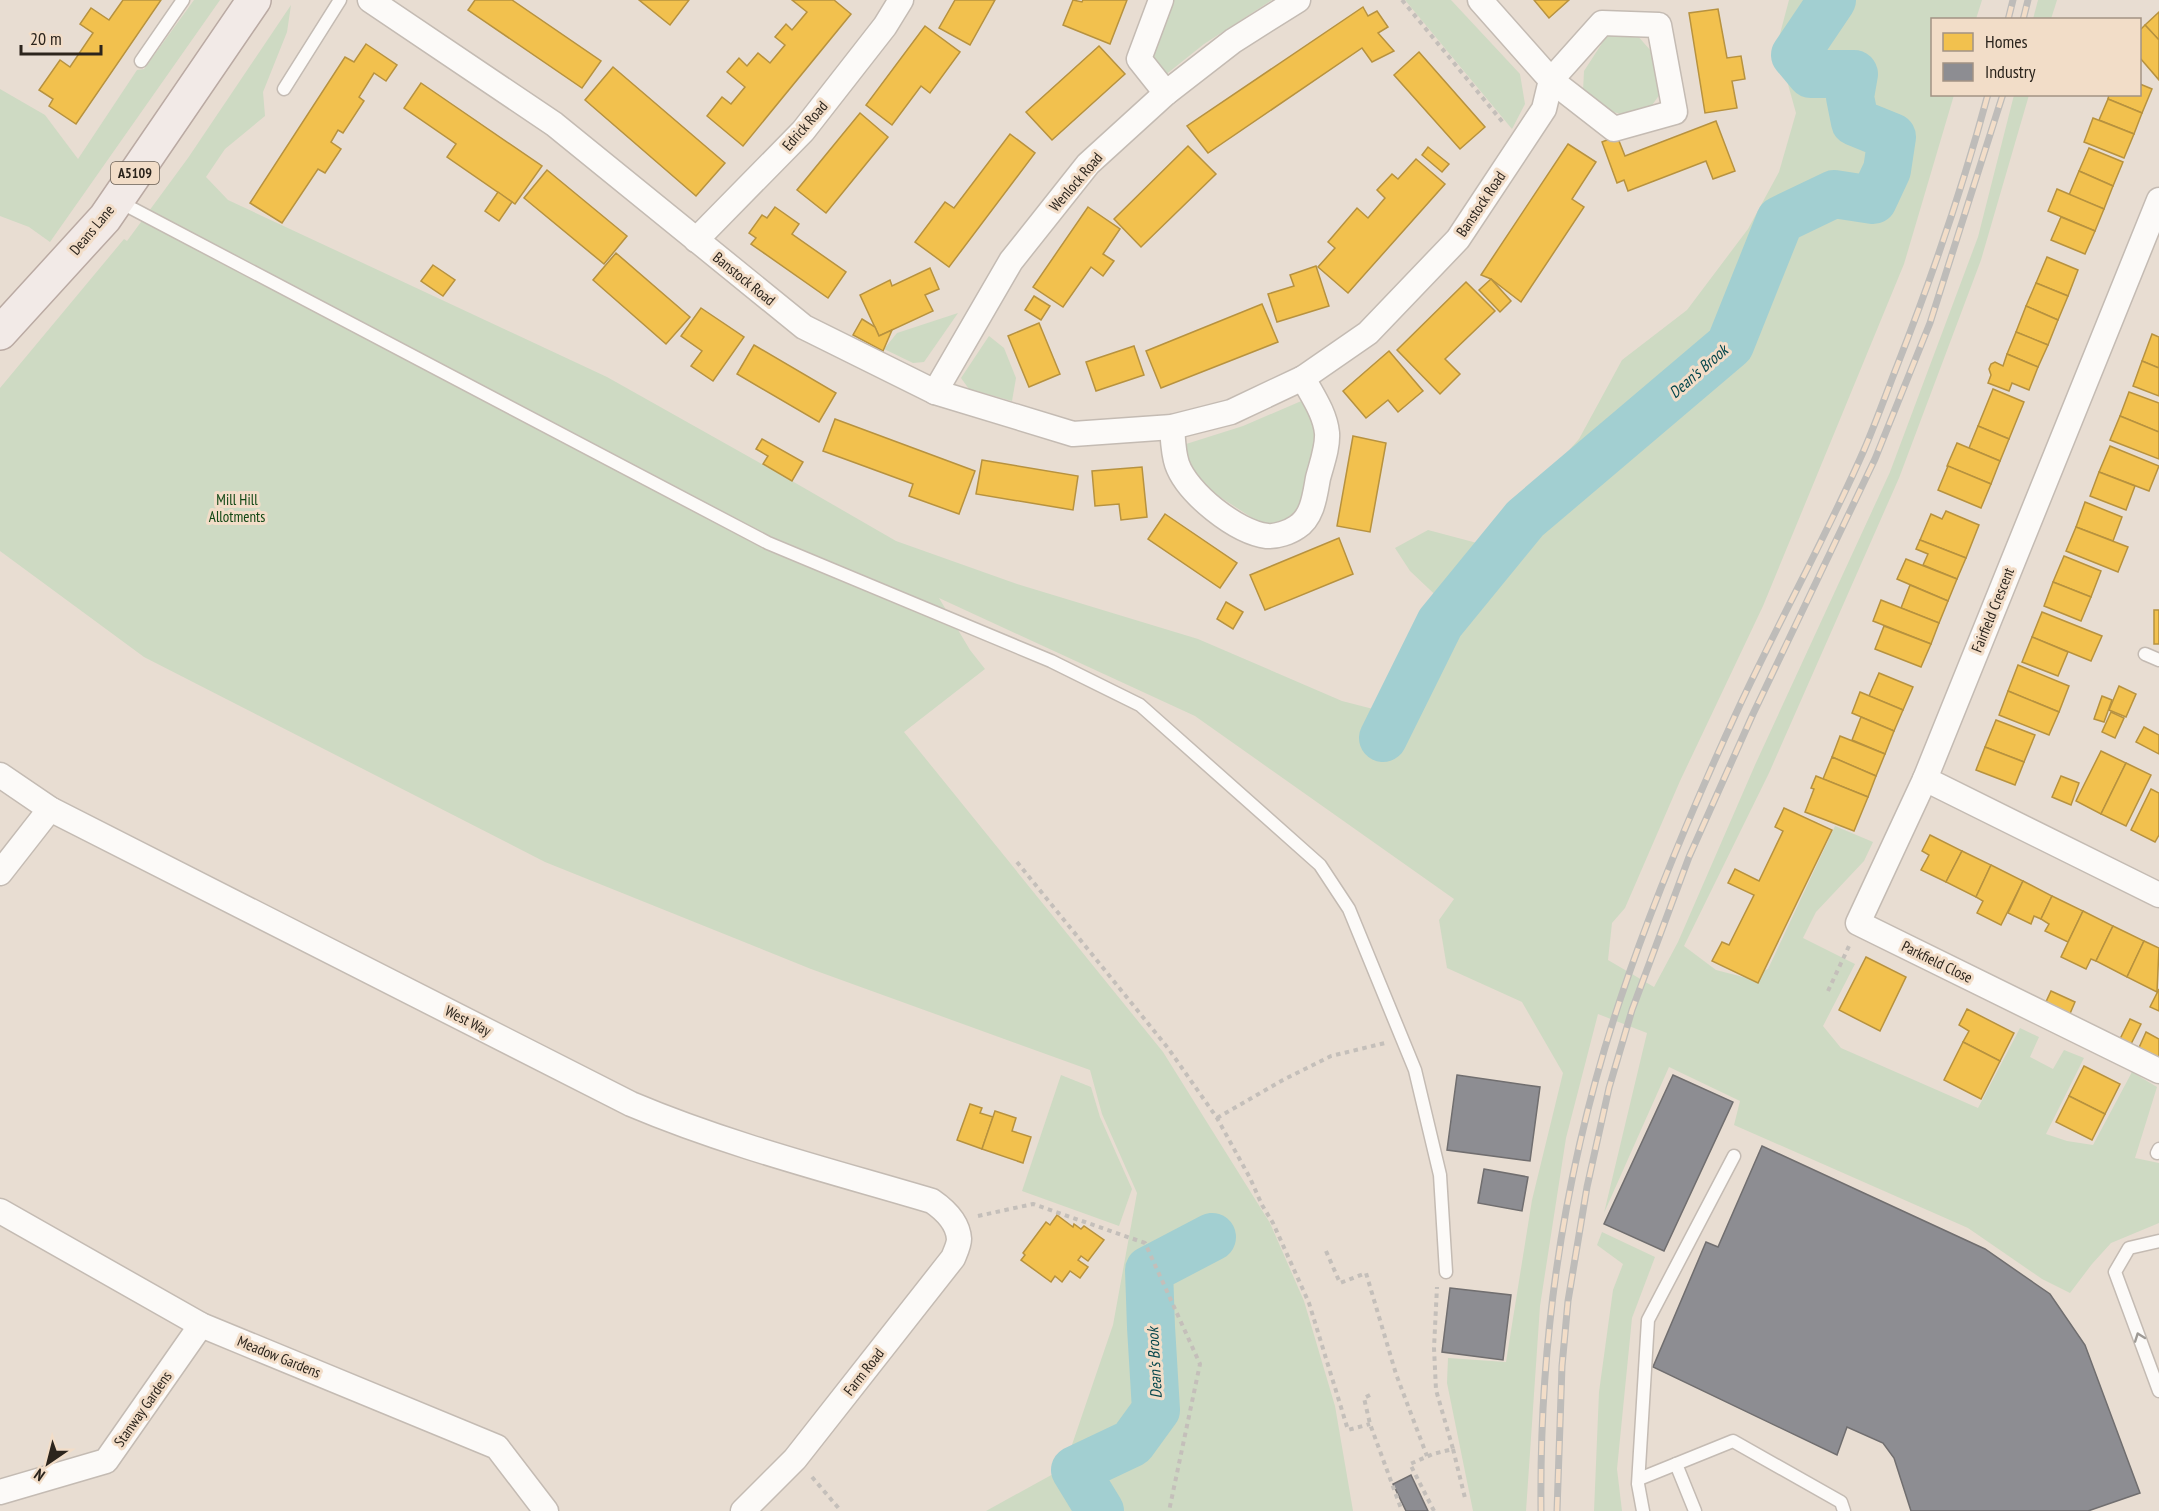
<svg xmlns="http://www.w3.org/2000/svg" width="2159" height="1511" font-family="'PT Sans Narrow',sans-serif">
<rect width="100%" height="100%" fill="#e8ddd2"/>
<g fill="#cedac3">
<polygon points="194,0 220,0 50,242 29,227 0,216 0,89 45,115 78,159 137,70 144,69"/>
<polygon points="1169,0 1272,0 1204,44 1164,76 1154,63 1152,47"/>
<polygon points="1405,0 1451,0 1520,74 1525,104 1512,129"/>
<polygon points="1789,0 1982,0 1976,19 1932,20 1932,94 1954,95 1904,264 1763,606 1680,781 1625,908 1612,923 1608,960 1654,987 1678,942 1755,765 1890,472 1978,237 2014,95 2029,95 1981,260 1899,478 1769,773 1684,946 1716,970 1747,978 1768,969 1835,826 1873,842 1864,861 1816,912 1803,938 1855,964 1823,1026 1841,1048 1978,1108 2020,1028 2039,1037 2030,1057 2053,1069 2064,1050 2084,1058 2046,1134 2067,1141 2093,1145 2132,1072 2157,1087 2135,1158 2159,1163 2159,1223 2111,1243 2092,1264 2070,1293 2042,1279 1968,1228 1734,1125 1740,1101 1669,1067 1604,1213 1647,1033 1598,1014 1566,1138 1540,1306 1526,1511 1473,1511 1447,1383 1448,1358 1506,1362 1532,1200 1563,1073 1522,1002 1447,968 1439,920 1454,899 1195,716 939,598 970,650 985,669 904,732 1163,1052 1270,1223 1304,1301 1335,1406 1353,1511 986,1511 1064,1468 1113,1325 1137,1193 1102,1114 1090,1070 811,969 545,862 144,657 0,551 0,388 124,239 127,241 188,158 291,5 287,32 263,92 265,116 225,149 206,177 228,200 607,377 792,481 896,541 1017,584 1198,639 1342,701 1377,710 1423,645 1446,605 1410,571 1395,548 1428,530 1477,543 1525,500 1579,439 1622,360 1687,310 1748,229 1779,172 1796,113 1777,45"/>
<polygon points="2038,0 2057,0 2051,19 2033,19"/>
<polygon points="1608,34 1636,34 1651,51 1659,76 1660,94 1650,108 1624,115 1610,111 1583,91 1584,71"/>
<polygon points="958,313 924,362 913,363 884,349 897,333"/>
<polygon points="989,336 1004,348 1016,378 1012,401 969,389 961,378"/>
<polygon points="1306,399 1319,441 1305,503 1292,521 1263,525 1197,482 1183,445 1243,426"/>
<polygon points="1061,1075 1091,1087 1100,1117 1132,1189 1119,1226 1022,1191"/>
<polygon points="1602,1232 1655,1257 1632,1318 1617,1469 1622,1511 1594,1511 1599,1392 1613,1290 1623,1264 1597,1245"/>
</g>
<g fill="#f2c14e" stroke="#b7923f" stroke-width="1.5">
<polygon points="123,0 161,0 76,124 49,106 53,99 39,90 60,60 70,67 93,33 80,24 91,8 109,20"/>
<polygon points="475,0 512,0 601,61 582,88 468,10"/>
<polygon points="639,0 689,0 670,25"/>
<polygon points="792,0 834,0 851,14 743,146 707,116 722,97 731,104 745,87 727,72 739,58 747,66 758,53 770,63 785,45 775,37 786,24 792,30 807,12"/>
<polygon points="955,0 995,0 970,45 939,28"/>
<polygon points="1073,0 1082,2 1083,0 1127,0 1110,44 1063,25"/>
<polygon points="1534,0 1569,0 1549,18"/>
<polygon points="1363,7 1368,16 1377,11 1388,27 1378,33 1394,51 1372,62 1362,48 1208,153 1187,126"/>
<polygon points="1718,9 1727,58 1741,56 1745,79 1732,81 1737,108 1705,113 1689,13"/>
<polygon points="2159,12 2159,40 2145,25"/>
<polygon points="2145,25 2159,40 2159,80 2140,58 2140,30"/>
<polygon points="925,26 960,52 930,93 921,86 892,125 866,105"/>
<polygon points="366,44 397,65 386,81 374,73 359,97 364,101 343,133 338,130 331,142 341,149 325,173 318,169 282,223 250,203 345,57 354,62"/>
<polygon points="1099,46 1125,74 1052,140 1026,112"/>
<polygon points="1419,52 1485,127 1460,149 1394,75"/>
<polygon points="613,67 725,163 696,196 585,100"/>
<polygon points="421,83 542,166 515,204 447,157 456,144 404,108"/>
<polygon points="2140,84 2152,89 2142,113 2108,99 2109,94 2140,94"/>
<polygon points="2108,99 2142,113 2134,134 2099,120"/>
<polygon points="860,113 888,137 826,213 797,190"/>
<polygon points="2093,118 2134,134 2124,158 2084,142"/>
<polygon points="1716,121 1735,171 1713,179 1706,161 1628,191 1624,180 1617,183 1602,142 1617,136 1625,156"/>
<polygon points="1010,134 1035,153 949,267 915,242 945,202 954,208"/>
<polygon points="1568,144 1596,162 1572,199 1584,207 1521,302 1491,279 1481,275"/>
<polygon points="1188,146 1216,174 1141,247 1114,219"/>
<polygon points="1428,147 1449,164 1442,172 1422,155"/>
<polygon points="2089,148 2123,162 2113,186 2079,171"/>
<polygon points="1416,159 1445,184 1348,293 1318,267 1335,248 1328,242 1357,208 1368,218 1385,198 1377,190 1392,174 1398,179"/>
<polygon points="547,170 627,236 604,264 524,198"/>
<polygon points="2079,171 2113,186 2104,209 2069,195"/>
<polygon points="2057,189 2104,209 2095,231 2048,211"/>
<polygon points="498,192 512,202 499,221 485,211"/>
<polygon points="775,207 799,224 792,234 846,272 828,298 751,244 756,238 749,233 762,215 767,218"/>
<polygon points="1088,207 1120,229 1103,254 1114,261 1103,276 1091,267 1063,307 1033,287"/>
<polygon points="2061,217 2095,231 2085,254 2051,240"/>
<polygon points="616,253 690,317 666,344 593,280"/>
<polygon points="2047,257 2078,270 2068,296 2036,283"/>
<polygon points="433,265 455,280 443,296 421,281"/>
<polygon points="1316,266 1329,306 1277,322 1268,294 1294,286 1290,275"/>
<polygon points="930,268 939,289 925,295 933,311 879,336 860,295 890,280 892,286"/>
<polygon points="1491,279 1511,301 1500,312 1479,290"/>
<polygon points="1466,282 1495,311 1445,359 1460,374 1440,394 1397,350"/>
<polygon points="2036,283 2068,296 2058,320 2026,306"/>
<polygon points="1034,296 1050,306 1041,320 1025,310"/>
<polygon points="1262,304 1278,342 1161,388 1146,351"/>
<polygon points="2026,306 2058,320 2048,345 2016,332"/>
<polygon points="701,308 744,337 713,381 691,366 702,351 681,336"/>
<polygon points="862,319 875,327 879,336 892,330 883,351 853,335"/>
<polygon points="1039,323 1060,374 1029,387 1008,336"/>
<polygon points="2016,332 2048,345 2038,367 2007,354"/>
<polygon points="2152,334 2159,337 2159,368 2142,361"/>
<polygon points="754,345 836,393 819,422 737,374"/>
<polygon points="1134,346 1144,375 1096,391 1086,362"/>
<polygon points="1389,351 1423,391 1398,412 1388,400 1366,418 1343,391"/>
<polygon points="2007,354 2038,367 2029,390 2012,383 2009,391 1988,383 1991,375 1989,369 1991,364 1995,362 2003,366"/>
<polygon points="2142,361 2159,368 2159,396 2133,386"/>
<polygon points="1993,389 2024,402 2009,439 1978,426"/>
<polygon points="2129,392 2159,403 2159,432 2120,416"/>
<polygon points="2120,416 2159,432 2159,459 2110,440"/>
<polygon points="835,419 975,471 959,514 909,496 913,484 823,451"/>
<polygon points="1978,426 2009,439 2000,461 1969,448"/>
<polygon points="1353,436 1386,443 1370,532 1337,526"/>
<polygon points="762,439 803,462 792,481 763,464 768,456 756,449"/>
<polygon points="1957,443 2000,461 1991,484 1947,466"/>
<polygon points="2110,446 2159,466 2149,491 2099,472"/>
<polygon points="982,460 1078,476 1073,510 976,494"/>
<polygon points="1948,466 1991,484 1981,508 1938,490"/>
<polygon points="1142,467 1147,517 1121,520 1119,504 1095,506 1092,471"/>
<polygon points="2099,472 2135,486 2126,510 2090,496"/>
<polygon points="2085,502 2122,517 2113,541 2076,527"/>
<polygon points="1946,511 1979,525 1966,558 1920,540 1931,514 1942,519"/>
<polygon points="1165,514 1237,563 1220,588 1148,539"/>
<polygon points="2076,527 2128,547 2118,572 2066,551"/>
<polygon points="1339,538 1353,574 1265,610 1250,575"/>
<polygon points="1920,540 1966,558 1957,579 1923,565 1928,554 1916,549"/>
<polygon points="2064,556 2101,571 2091,597 2053,582"/>
<polygon points="1906,559 1957,579 1948,601 1897,579"/>
<polygon points="2053,582 2091,597 2081,621 2044,606"/>
<polygon points="1910,585 1948,601 1939,623 1901,608"/>
<polygon points="1881,600 1939,623 1931,644 1873,621"/>
<polygon points="1226,602 1243,612 1233,629 1217,619"/>
<rect x="2154" y="610" width="5" height="34"/>
<polygon points="2042,612 2102,636 2091,661 2032,637"/>
<polygon points="1884,626 1931,644 1921,667 1875,649"/>
<polygon points="2032,637 2068,652 2058,676 2022,662"/>
<polygon points="2018,665 2069,686 2059,712 2008,691"/>
<polygon points="1879,673 1913,687 1903,710 1869,696"/>
<polygon points="2119,686 2136,694 2126,717 2109,710"/>
<polygon points="2008,691 2059,712 2049,735 1999,715"/>
<polygon points="1860,692 1903,710 1894,731 1852,713"/>
<polygon points="2102,696 2112,700 2104,722 2094,719"/>
<polygon points="2111,712 2124,718 2115,738 2102,732"/>
<polygon points="1861,717 1894,731 1885,754 1852,740"/>
<polygon points="1996,720 2035,735 2024,762 1985,747"/>
<polygon points="2144,727 2159,735 2159,754 2136,742"/>
<polygon points="1840,736 1885,754 1876,776 1832,757"/>
<polygon points="1985,747 2024,762 2015,785 1976,770"/>
<polygon points="2101,751 2126,763 2101,814 2076,801"/>
<polygon points="1832,757 1876,776 1868,797 1823,779"/>
<polygon points="2126,763 2151,775 2126,826 2101,814"/>
<polygon points="1816,776 1868,797 1854,831 1805,812 1814,789 1811,788"/>
<polygon points="2061,776 2079,783 2071,805 2052,797"/>
<polygon points="2151,789 2159,793 2159,835 2155,842 2131,830"/>
<polygon points="1784,808 1832,830 1758,983 1712,961 1722,942 1729,945 1754,895 1728,883 1735,869 1759,881 1783,831 1775,827"/>
<polygon points="1930,835 1962,851 1946,882 1921,870 1929,855 1922,851"/>
<polygon points="1962,851 1991,865 1976,897 1946,882"/>
<polygon points="1991,865 2023,881 2001,925 1977,913 1983,901 1976,897"/>
<polygon points="2023,881 2052,896 2041,919 2034,916 2031,924 2008,913"/>
<polygon points="2052,896 2083,911 2068,942 2045,931 2049,924 2041,919"/>
<polygon points="2083,911 2113,926 2096,961 2091,959 2086,969 2061,957"/>
<polygon points="2113,926 2144,941 2127,977 2096,961"/>
<polygon points="2144,941 2159,948 2157,992 2127,977"/>
<polygon points="1866,957 1906,977 1880,1031 1839,1010"/>
<polygon points="2159,989 2159,1011 2150,1007"/>
<polygon points="2051,991 2075,1002 2069,1016 2045,1004"/>
<polygon points="1967,1009 2014,1033 2000,1061 1963,1042 1969,1031 1959,1025"/>
<polygon points="2130,1019 2141,1024 2130,1046 2119,1041"/>
<polygon points="2146,1032 2159,1039 2159,1060 2138,1050"/>
<polygon points="1963,1042 2000,1061 1981,1099 1944,1080"/>
<polygon points="2084,1066 2120,1084 2105,1114 2069,1096"/>
<polygon points="2069,1096 2105,1114 2092,1140 2056,1122"/>
<polygon points="970,1104 982,1108 980,1113 993,1117 982,1149 957,1140"/>
<polygon points="995,1111 1016,1118 1012,1131 1031,1137 1023,1163 982,1149"/>
<polygon points="1057,1215 1073,1227 1074,1224 1081,1229 1084,1226 1104,1240 1088,1261 1081,1256 1078,1260 1088,1267 1080,1278 1070,1271 1062,1282 1055,1276 1051,1282 1021,1260 1025,1255 1023,1253 1046,1222 1050,1225"/>
</g>
<g fill="#8d8d92" stroke="#706e6f" stroke-width="1.5">
<polygon points="1457,1075 1540,1087 1530,1161 1447,1150"/>
<polygon points="1673,1075 1733,1102 1664,1251 1604,1224"/>
<polygon points="1762,1146 1985,1249 2050,1294 2085,1345 2140,1493 2088,1511 1911,1511 1894,1458 1883,1443 1847,1427 1837,1455 1653,1367 1706,1242 1718,1247"/>
<polygon points="1484,1169 1528,1177 1522,1211 1478,1203"/>
<polygon points="1450,1288 1511,1295 1503,1360 1442,1352"/>
<polygon points="1411,1475 1428,1511 1406,1511 1393,1484"/>
</g>
<g fill="none" stroke-linecap="round" stroke-linejoin="round">
<g stroke="#a2cfd1" stroke-width="48">
<polyline points="1383,738 1440,623 1525,519 1730,345 1780,220 1834,194 1873,200 1887,170 1892,137 1855,122 1850,97 1854,74 1811,74 1795,55 1832,0"/>
<polyline points="1100,1511 1075,1470 1132,1443 1156,1410 1151,1327 1149,1270 1212,1237"/>
</g>
<g stroke="#c4bbb3" stroke-width="15">
<g id="lane">
<polyline points="141,61 183,0"/>
<polyline points="284,89 340,0"/>
<polyline points="118,201 768,543 1051,661 1140,705 1320,865 1349,909 1415,1070 1440,1175 1446,1272"/>
<polyline points="2145,654 2159,660"/>
<polyline points="2157,1153 2159,1149"/>
<polyline points="2159,1241 2129,1248 2115,1272 2159,1391"/>
<polyline points="1676,1464 1695,1511"/>
<polyline points="1639,1479 1733,1441 1841,1502 1844,1511"/>
<polyline points="1643,1511 1638,1484 1648,1320 1734,1156"/>
</g>
</g>
<g stroke="#c4bbb3" stroke-width="27">
<g id="street">
<polyline points="370,0 554,124 804,327 935,392 1073,434 1172,427 1231,412 1303,378 1368,333 1458,239 1544,109 1551,80 1480,0"/>
<polyline points="1161,0 1139,59 1166,93"/>
<polygon points="1602,23 1659,25 1675,112 1614,129 1551,80"/>
<polyline points="2159,200 1925,779 2159,895"/>
<polyline points="696,240 803,131 885,26 901,0"/>
<polyline points="935,392 1011,261 1088,164 1166,93 1233,41 1298,0"/>
<path d="M1172,427C1173,439 1173,452 1177,464C1187,493 1236,532 1267,536C1276,537 1290,532 1297,527C1313,517 1315,494 1318,478C1322,463 1328,447 1327,433C1325,413 1312,395 1303,378"/>
<path d="M0,775L50,809L631,1104C728,1145 831,1171 932,1201C945,1210 958,1222 959,1239C959,1245 955,1253 953,1258L795,1459L743,1511"/>
<polyline points="1925,779 1858,923 2159,1071"/>
<polyline points="0,873 50,809"/>
<polyline points="0,1211 201,1325 497,1447 546,1511"/>
<polyline points="0,1492 106,1461 201,1325"/>
</g>
</g>
<g stroke="#baaaa3" stroke-width="36">
<polyline id="primary" points="0,333 105,218 254,0"/>
</g>
<g stroke="#c4bfba" stroke-width="4" stroke-dasharray="4.5 4.5" stroke-linecap="butt">
<polyline points="1402,0 1505,125"/>
<polyline points="1017,862 1168,1048 1217,1118 1250,1178 1262,1205 1273,1223 1309,1303 1348,1430 1370,1424"/>
<polyline points="1828,991 1849,946"/>
<polyline points="1217,1118 1283,1080 1331,1056 1385,1043"/>
<polyline points="978,1216 1033,1204 1145,1243 1200,1364 1169,1511"/>
<polyline points="1326,1251 1340,1283 1366,1273 1396,1374 1427,1456"/>
<polyline points="1370,1395 1364,1398 1370,1424 1402,1511"/>
<polyline points="1453,1449 1465,1498"/>
<polyline points="812,1477 841,1511"/>
<polyline points="1434,1511 1410,1464 1433,1454 1453,1449 1436,1390 1434,1348 1437,1287"/>
</g>
<use href="#lane" stroke="#fcfaf8" stroke-width="12"/>
<use href="#street" stroke="#fcfaf8" stroke-width="24"/>
<use href="#primary" stroke="#f2eae7" stroke-width="33"/>
<g stroke="#bebcb9" stroke-width="7">
<g id="rail">
<polyline points="2008,20 2013,0"/>
<polyline points="2023,20 2028,0"/>
<path d="M1541,1511C1539,1338 1565,1165 1620,1000C1653,901 1695,802 1739,707C1779,621 1826,537 1864,450C1876,422 1886,394 1897,366C1932,277 1963,187 1988,94"/>
<polyline points="1557,1511 1562,1366 1568,1301 1587,1187 1609,1088 1632,1010 1689,857 1753,714 1875,459 1930,323 2003,94"/>
</g>
</g>
<use href="#rail" stroke="#f2ddc8" stroke-width="4.5" stroke-dasharray="14" stroke-linecap="butt"/>
</g>
<defs><path id="oneway-chevron" d="M-2-3.5L2.5 0L-2 3.5" fill="none" stroke-width="1.6" stroke-linecap="round" stroke-linejoin="round" transform="scale(1.5)"/></defs>
<use stroke="#9e9a95" href="#oneway-chevron" transform="translate(2139 1337) rotate(-110)"/>
<g text-anchor="middle" stroke-width="6" stroke-linejoin="round" paint-order="stroke">
<rect fill="#f2ddc8" stroke="#675c50" stroke-width="1.5" x="111" y="162" width="48" height="22" rx="4.5"/>
<g font-size="14" font-weight="bold" fill="#2c251d">
<text x="135" y="178">A5109</text>
</g>
<g font-size="15" fill="#2c251d" stroke="#f2ddc8">
<text transform="translate(805 126) rotate(-49)" y="5">Edrick Road</text>
<text transform="translate(1076 182) rotate(-49)" y="5">Wenlock Road</text>
<text transform="translate(1481 204) rotate(-56)" y="5">Banstock Road</text>
<text transform="translate(92 230) rotate(-50)" y="5">Deans Lane</text>
<text transform="translate(744 279) rotate(39)" y="5">Banstock Road</text>
<text transform="translate(1993 610) rotate(-68)" y="5">Fairfield Crescent</text>
<text transform="translate(1937 962) rotate(26)" y="5">Parkfield Close</text>
<text transform="translate(468 1021) rotate(27)" y="5">West Way</text>
<text transform="translate(279 1357) rotate(22)" y="5">Meadow Gardens</text>
<text transform="translate(864 1372) rotate(-52)" y="5">Farm Road</text>
<text transform="translate(143 1409) rotate(-55)" y="5">Stanway Gardens</text>
</g>
<g font-size="15" fill="#104713" stroke="#f2ddc8">
<text x="237" y="505">Mill Hill<tspan x="237" dy="17">Allotments</tspan></text>
</g>
<g font-size="16" font-style="italic" fill="#03454b" stroke="#f2ddc8">
<text transform="translate(1698 371) rotate(-41)" y="6">Dean's Brook</text>
<text transform="translate(1154 1363) rotate(-93)" y="6">Dean's Brook</text>
</g>
</g>
<rect x="1931" y="18" width="210" height="78" fill="#f2ddc8" stroke="#a39384" stroke-width="1.5"/>
<rect x="1943" y="33" width="30" height="18" fill="#f2c14e" stroke="#a39384" stroke-width="1.5"/>
<text x="1985" y="48" font-size="18" fill="#2c251d">Homes</text>
<rect x="1943" y="63" width="30" height="18" fill="#8d8d92" stroke="#a39384" stroke-width="1.5"/>
<text x="1985" y="78" font-size="18" fill="#2c251d">Industry</text>
<g transform="translate(48 1463) rotate(215)" stroke="#f2ddc8" stroke-width="4.5" paint-order="stroke">
<path d="M0-4.5L10 22L0 15L-10 22Z" fill="#2c251d"/>
<text y="-9" font-size="16" font-weight="bold" text-anchor="middle" fill="#2c251d">N</text>
</g>
<path d="M21 45v9h80v-9" fill="none" stroke="#2c251d" stroke-width="3"/>
<text x="30" y="45" font-size="18" fill="#2c251d" stroke="#f2ddc8" stroke-width="4.5" paint-order="stroke">20 m</text>
</svg>
